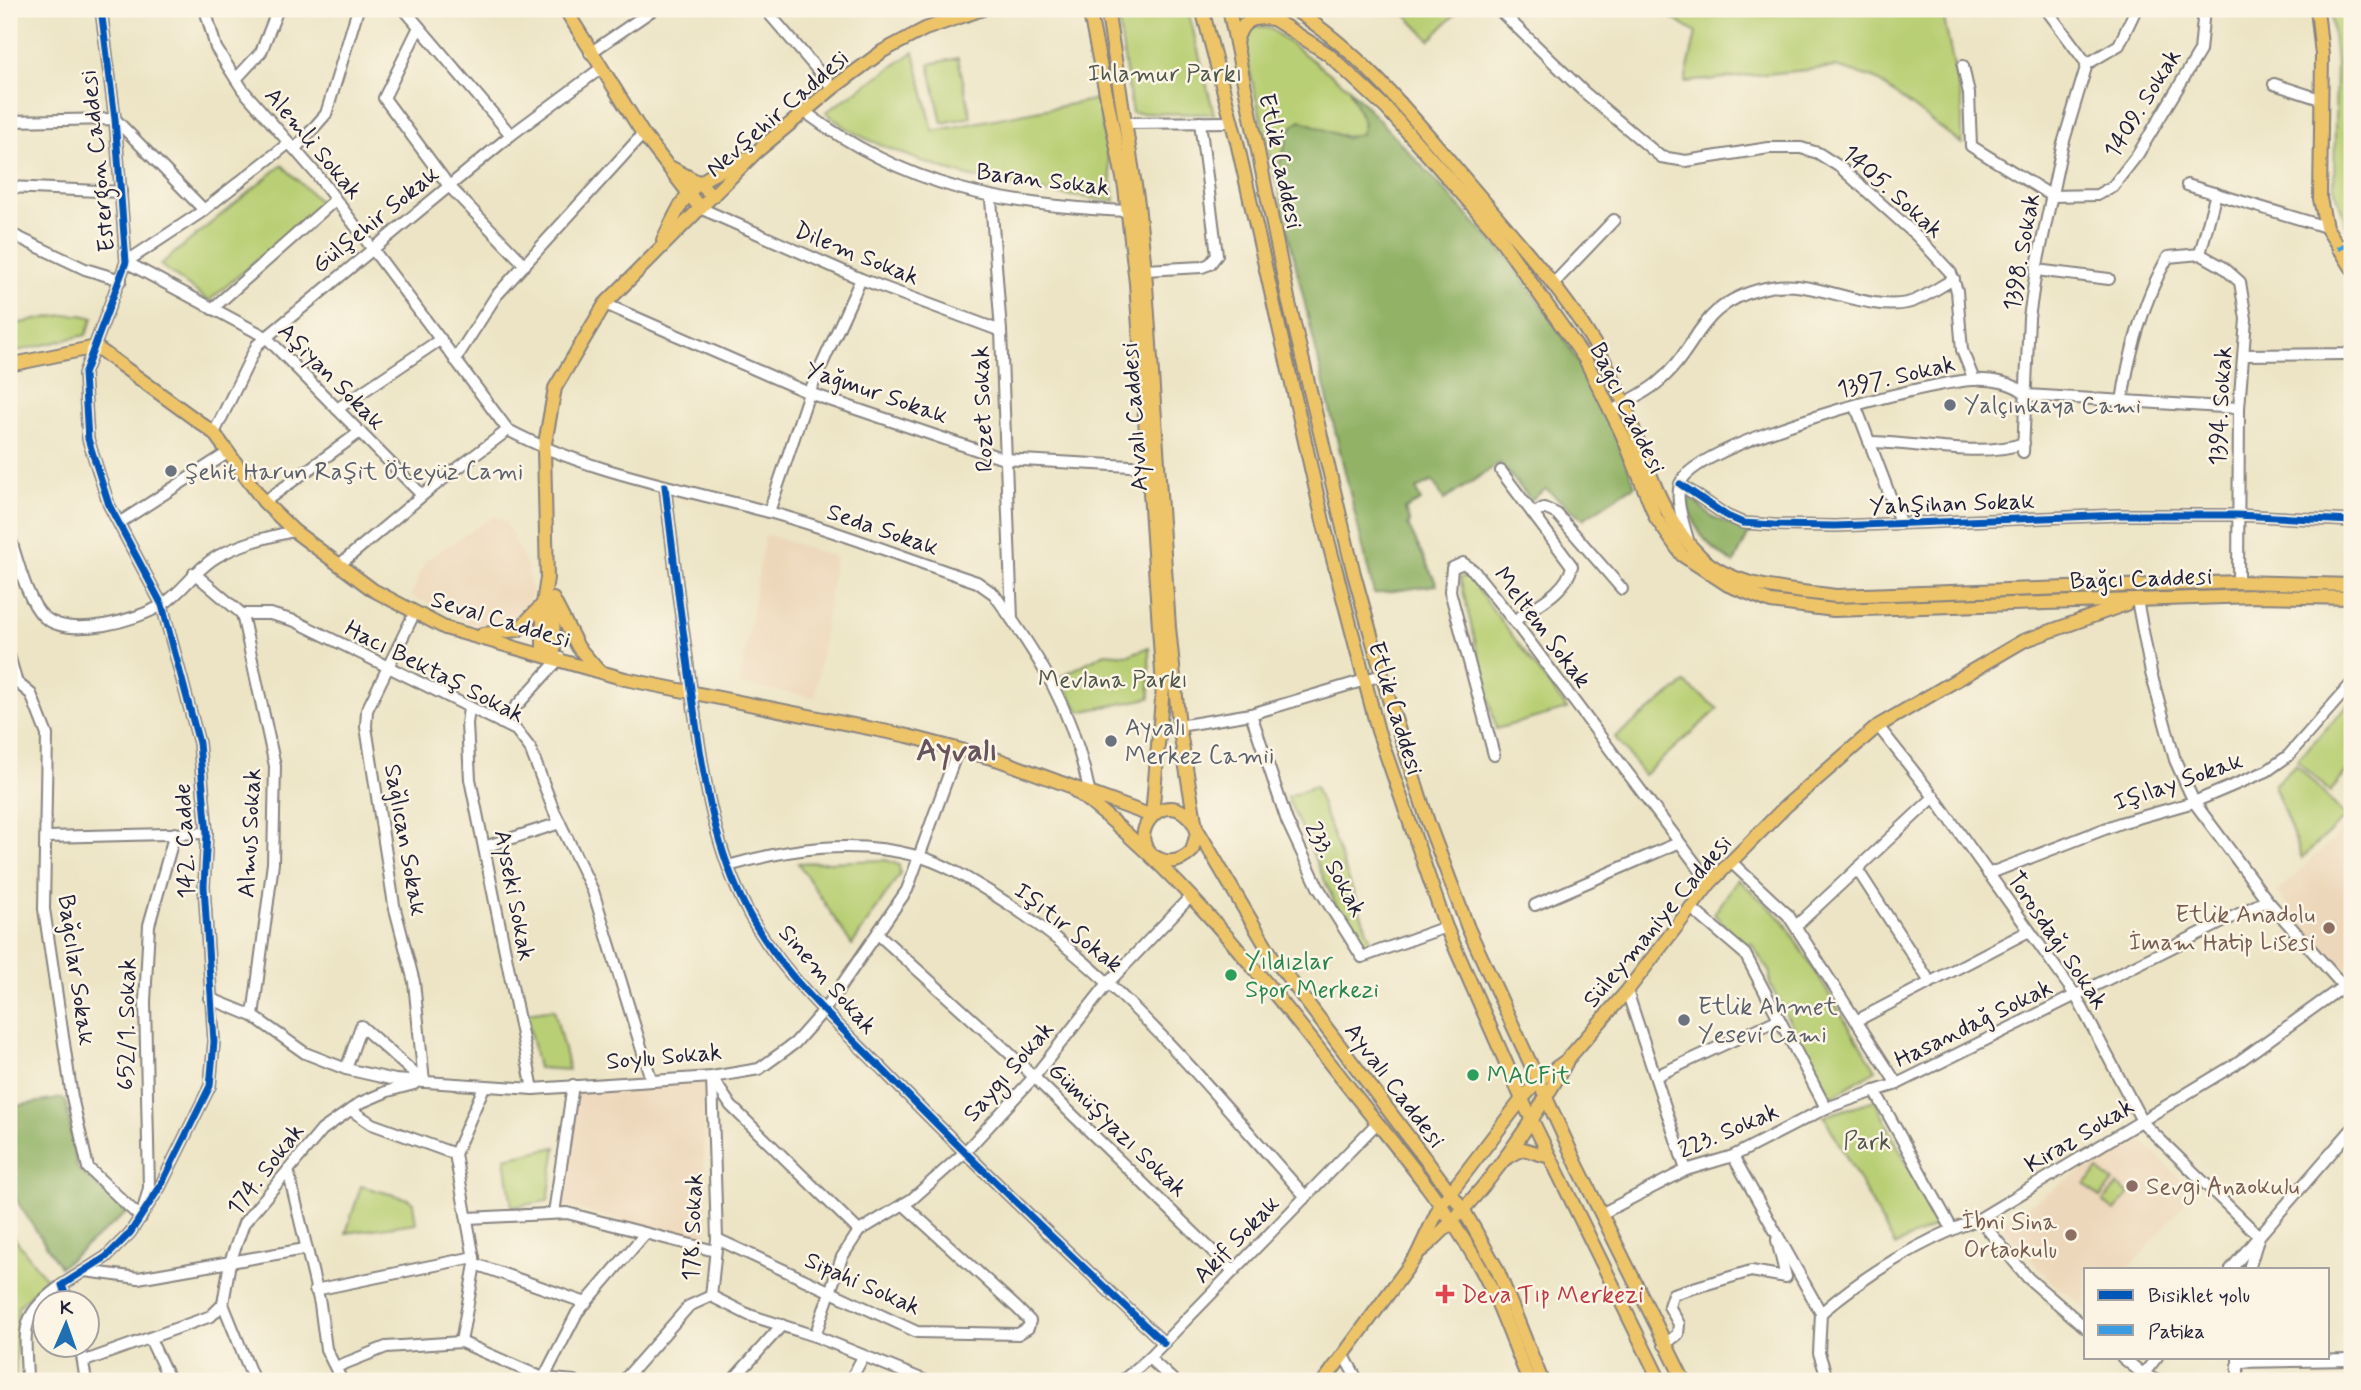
<svg xmlns="http://www.w3.org/2000/svg" width="2361" height="1390" font-family="Mynerve,sans-serif">
<rect width="100%" height="100%" fill="#fcf5e5"/>
<filter id="ink" filterUnits="userSpaceOnUse"><feTurbulence type="fractalNoise" baseFrequency=".0143" numOctaves="2"/><feDisplacementMap in="SourceGraphic" scale="14" xChannelSelector="R" yChannelSelector="G"/><feConvolveMatrix kernelMatrix="1 2 1 2 8 2 1 2 1" color-interpolation-filters="sRGB"/></filter>
<filter id="wash" filterUnits="userSpaceOnUse"><feTurbulence type="fractalNoise" baseFrequency=".00686" numOctaves="4" result="noise"/><feDisplacementMap in="SourceGraphic" scale="28" xChannelSelector="R" yChannelSelector="G"/><feGaussianBlur stdDeviation="1.57" result="paint"/><feColorMatrix in="noise" values="0 0 0 0 0 0 0 0 0 0 0 0 0 0 0 0 0 1.4 0 .05"/><feComposite in="paint" operator="in"/></filter>
<g filter="url(#wash)">
<rect width="100%" height="100%" fill="#ece4c4"/>
<g fill="#edd7ba">
<polygon points="494,516 506,522 527,567 532,594 523,620 506,628 484,629 411,596 426,560"/>
<polygon points="765,534 835,557 815,697 740,684"/>
<polygon points="2352,822 2352,965 2337,970 2277,892"/>
<polygon points="703,1084 706,1244 563,1205 579,1090"/>
<polygon points="2137,1136 2194,1192 2129,1269 2086,1269 2086,1309 2050,1281 2000,1223"/>
</g>
<g fill="#b9cf74" stroke="#6e7858" stroke-width="2">
<polygon points="1126,9 1188,10 1214,114 1132,113 1118,17"/>
<polygon points="1400,9 1460,9 1430,40"/>
<polygon points="1657,9 1917,9 1943,14 1962,105 1962,144 1874,78 1836,67 1685,82 1696,33"/>
<polygon points="2331,9 2352,9 2352,241 2334,187 2336,66"/>
<path d="M1256,26L1271,29L1349,88L1364,124L1361,134C1339,139 1313,130 1291,128L1275,178L1247,60L1246,33Z"/>
<path d="M914,52L933,131L1098,99L1115,201C1036,193 969,182 896,151C868,140 849,133 826,112Z"/>
<polygon points="958,58 971,117 942,123 929,64"/>
<polygon points="282,165 322,204 209,301 160,265"/>
<path d="M9,305L14,324C37,321 71,309 93,318L86,335L9,353Z"/>
<polygon points="1467,575 1567,709 1496,729 1460,578"/>
<polygon points="1149,647 1150,698 1079,712 1060,677 1105,653 1129,655"/>
<polygon points="1685,683 1718,709 1644,775 1615,737"/>
<polygon points="2352,701 2352,766 2330,792 2297,760"/>
<polygon points="2296,764 2346,817 2302,858 2274,785"/>
<polygon points="1315,786 1371,941 1363,945 1338,910 1287,797"/>
<polygon points="886,860 899,865 900,874 852,945 798,863"/>
<polygon points="1738,879 1783,920 1876,1070 1831,1097 1770,985 1770,973 1751,943 1743,946 1714,914"/>
<polygon points="554,1009 569,1070 538,1068 526,1013"/>
<polygon points="1875,1100 1937,1225 1895,1246 1824,1116"/>
<polygon points="556,1147 548,1201 512,1207 505,1158"/>
<polygon points="2098,1170 2113,1182 2100,1198 2085,1185"/>
<polygon points="2117,1185 2129,1194 2115,1211 2103,1202"/>
<polygon points="361,1186 408,1199 413,1203 416,1223 346,1233"/>
<polygon points="9,1231 46,1279 18,1307 15,1381 9,1381"/>
</g>
<g fill="#92b266" stroke="#5a6a50" stroke-width="2">
<polygon points="1349,88 1508,258 1561,333 1604,406 1635,485 1583,519 1546,489 1531,500 1500,463 1444,500 1433,481 1416,489 1421,501 1405,509 1410,523 1408,525 1437,585 1374,594 1275,178 1291,128 1300,120 1346,138 1361,134 1364,124"/>
<path d="M1686,493L1713,518L1750,531L1734,563C1704,545 1692,528 1686,493Z"/>
<polygon points="62,1098 66,1102 77,1168 127,1213 60,1267 9,1189 9,1107"/>
</g>
</g>
<g filter="url(#ink)">
<g fill="none" stroke-linecap="round" stroke-linejoin="round">
<g stroke="#878380" stroke-width="14">
<g id="minor">
<polyline points="205,9 216,48 243,90 318,176 508,430"/>
<polyline points="404,9 511,135"/>
<polyline points="765,9 833,88"/>
<polyline points="947,9 963,14"/>
<polyline points="1498,9 1584,92 1661,157 1686,161 1769,148 1801,148 1818,153 1840,167 1917,236 1951,273 1957,291 1962,350 1974,380"/>
<polyline points="2046,9 2087,64"/>
<polyline points="419,27 384,98 449,186 525,265"/>
<polyline points="590,53 654,9"/>
<polyline points="2087,64 2119,45 2136,9"/>
<polyline points="1963,66 1969,94 1971,146 2052,196 2097,195 2113,186 2138,154 2200,51 2204,9"/>
<polyline points="236,79 261,52 278,9"/>
<polyline points="2274,84 2320,99"/>
<path d="M805,112C907,188 1004,206 1128,211"/>
<polyline points="9,121 115,119 204,210"/>
<polyline points="1126,123 1232,122"/>
<polyline points="289,143 200,213 126,262 266,337 422,495"/>
<polyline points="295,149 326,114 358,9"/>
<polyline points="2187,185 2326,227"/>
<polyline points="9,187 121,192"/>
<polyline points="991,199 1001,331 1012,619"/>
<polyline points="700,208 861,279 1001,331"/>
<polyline points="9,233 85,269 121,280"/>
<polyline points="2338,249 2352,241"/>
<polyline points="2200,254 2223,267 2240,282 2246,319 2239,408 2238,582"/>
<polyline points="2200,254 2216,193"/>
<polyline points="1145,270 1202,267 1210,264 1217,255 1200,122"/>
<polyline points="2036,270 2109,279"/>
<polyline points="1553,284 1614,220"/>
<polyline points="605,304 809,393 1004,459 1149,467"/>
<polyline points="212,309 335,200"/>
<polyline points="2244,355 2346,354 2352,350"/>
<polyline points="455,360 496,296 643,134"/>
<path d="M2122,402C2128,356 2145,296 2168,257L2200,254"/>
<polyline points="1856,407 1900,522"/>
<polyline points="337,409 441,339"/>
<path d="M1611,412C1625,402 1642,395 1656,384C1701,348 1694,305 1765,288C1813,276 1861,312 1907,303C1922,300 1940,286 1954,279"/>
<polyline points="214,433 257,345 511,135 600,69"/>
<path d="M1869,442C1916,442 1981,459 2024,443"/>
<polyline points="2023,452 2029,318 2036,270 2062,147 2087,64"/>
<path d="M1501,471L1572,566C1567,592 1535,606 1514,621"/>
<polyline points="1680,484 1727,516 1743,523 1774,525 1835,526 2120,515 2236,515 2352,521"/>
<path d="M665,486C673,556 682,626 692,696C702,766 711,835 742,900C773,967 836,1022 887,1074C977,1166 1070,1255 1164,1343"/>
<polyline points="264,502 360,432"/>
<polyline points="769,512 809,393 861,279"/>
<polyline points="1533,514 1544,508 1557,514 1622,589"/>
<polyline points="119,523 229,452"/>
<path d="M9,534C16,555 27,602 44,617C71,639 135,621 162,605C183,592 196,568 218,556C242,543 268,537 294,531"/>
<path d="M1688,540C1684,524 1674,498 1681,482C1699,442 1925,382 1973,380C1991,379 2014,382 2027,395L2239,408"/>
<path d="M339,565L429,490L508,430C587,472 679,488 765,511C837,530 907,559 977,582L994,594C1042,661 1072,708 1089,790"/>
<polyline points="194,573 242,614 270,614 295,621 516,730 530,748 554,811 593,891 651,1079"/>
<polyline points="2137,600 2151,673 2175,760 2194,802 2267,900 2345,988"/>
<polyline points="242,614 275,766 273,863 253,1016"/>
<polyline points="414,614 367,710 366,727 394,905 414,982 424,1082"/>
<polyline points="9,655 16,680"/>
<polyline points="9,676 31,694 47,735 44,909 72,1097 88,1168 141,1218 149,1188 145,1002 149,925 175,833"/>
<polyline points="469,708 467,724 470,779 533,1089"/>
<polyline points="1251,714 1287,821 1318,887 1362,957 1446,927"/>
<polyline points="501,723 560,658"/>
<polyline points="1179,726 1251,714 1382,675"/>
<polyline points="1878,726 1934,797 2076,996 2143,1123 2259,1236 2231,1269"/>
<polyline points="1494,755 1450,591 1452,568 1463,563 1473,570 1514,621 1710,883"/>
<polyline points="47,837 207,833"/>
<polyline points="484,847 560,823"/>
<polyline points="1731,862 1788,915 1897,1084"/>
<path d="M728,866C790,848 854,839 917,856C944,863 970,880 993,894C1117,971 1209,1089 1306,1197"/>
<polyline points="1857,869 1930,982"/>
<polyline points="1988,874 2120,823 2194,802 2267,771 2288,756 2352,683"/>
<polyline points="1535,905 1678,843"/>
<polyline points="1690,907 1745,954 1826,1108"/>
<polyline points="1796,926 1934,797"/>
<polyline points="878,934 1004,1048 1233,1271"/>
<polyline points="1627,991 1686,1170"/>
<polyline points="209,998 253,1016 305,1053 346,1069 395,1080 533,1089 712,1077 759,1069 795,1043 825,1009 907,890 958,749"/>
<polyline points="1856,1021 2029,931"/>
<polyline points="346,1069 361,1026 424,1082"/>
<polyline points="1656,1076 1779,1019"/>
<polyline points="713,1079 731,1106 859,1231"/>
<polyline points="351,1110 372,1124 455,1154"/>
<polyline points="1733,1156 1821,1313"/>
<polyline points="288,1170 320,1304 326,1349 342,1381"/>
<polyline points="554,1213 573,1085"/>
<polyline points="1601,1214 1686,1170 1733,1156 1826,1108 1875,1091"/>
<polyline points="468,1218 567,1213 715,1251"/>
<polyline points="1979,1219 2028,1278 2086,1328"/>
<polyline points="1952,1229 1875,1091 1897,1084 2267,900"/>
<polyline points="717,1239 917,1332 1018,1334 1028,1328 1030,1321 1016,1307 903,1204"/>
<polyline points="475,1264 586,1303"/>
<polyline points="2249,1269 2259,1236 2352,1129"/>
<polyline points="85,1271 138,1278 305,1249"/>
<polyline points="315,1290 474,1257"/>
<polyline points="711,1296 749,1315 815,1336 926,1381"/>
<polyline points="711,1296 717,1239 712,1077"/>
<polyline points="68,1302 62,1285 106,1257 130,1233 160,1187 210,1086 214,1042 204,886 207,833 199,743 162,605 109,505 88,439 84,374 126,262 115,119 101,9"/>
<path d="M1821,1313C1866,1274 1922,1240 1979,1219L2234,1065L2352,980"/>
<polyline points="1821,1313 1819,1353 1828,1381"/>
<polyline points="815,1336 842,1257 859,1231 912,1199 964,1153 1034,1077 1108,983 1191,896"/>
<polyline points="150,1339 170,1381"/>
<polyline points="461,1342 475,1264 455,1154 484,1087"/>
<polyline points="80,1344 86,1381"/>
<polyline points="1664,1345 1678,1334 1679,1324 1669,1306 1673,1294 1751,1271 1786,1277 1777,1240"/>
<polyline points="1343,1354 1358,1381"/>
<polyline points="2122,1357 2143,1374 2158,1381"/>
<polyline points="2238,1357 2238,1381"/>
<polyline points="1149,1358 1174,1381"/>
<polyline points="85,1361 211,1316 223,1304"/>
<polyline points="2238,1362 2352,1360"/>
<polyline points="336,1367 386,1347 461,1342 543,1378 574,1381"/>
<path d="M27,1381C26,1330 17,1317 62,1285"/>
<polyline points="254,1381 223,1304 230,1262 244,1223 322,1130 360,1103 388,1091 414,1084"/>
<polyline points="542,1381 577,1313 644,1235"/>
<polyline points="623,1381 689,1306 711,1296"/>
<polyline points="732,1381 782,1325"/>
<polyline points="850,1381 863,1357"/>
<polyline points="1122,1381 1149,1358 1377,1123"/>
<polyline points="2138,1381 2157,1357"/>
</g>
</g>
<g stroke="#878380" stroke-width="16">
<g id="major">
<polyline points="565,9 643,134 700,208"/>
<polyline points="1089,9 1125,188 1136,283 1163,687 1152,816"/>
<path d="M1107,9L1138,204L1145,270L1169,627L1179,726L1197,833L1192,851C1184,859 1174,864 1162,860C1117,845 1164,778 1194,824L1272,956L1463,1209L1497,1269L1542,1381"/>
<polyline points="1202,9 1237,142 1323,521 1378,731 1446,927 1525,1106 1660,1381"/>
<polyline points="1229,9 1289,303 1354,574 1390,703 1428,822 1468,928 1577,1165 1684,1381"/>
<polyline points="1258,9 1328,54 1387,109 1494,230 1585,359 1622,434 1656,518 1682,555 1728,585 1771,602 1834,610 2254,596 2352,598"/>
<path d="M1293,9C1367,56 1419,125 1475,191C1522,246 1572,301 1606,364C1640,426 1648,506 1701,557C1734,589 1794,590 1836,596L2238,582L2352,585"/>
<polyline points="2317,9 2322,55 2320,199 2326,227 2352,268"/>
<path d="M1236,43C1241,21 1251,16 1273,19"/>
<polyline points="670,167 698,182 713,196"/>
<path d="M663,240C690,184 689,186 745,158"/>
<polyline points="9,365 96,347 214,433 264,502 294,531 373,590 445,628 625,679 908,736 999,760 1152,816"/>
<polyline points="553,599 578,647 597,669"/>
<polyline points="553,606 554,657"/>
<polyline points="483,634 518,630 543,604"/>
<polyline points="543,654 543,604 547,578 544,449 555,388 605,304 755,153 833,88 883,51 925,29 983,9"/>
<path d="M1074,790C1182,872 1264,979 1347,1085C1391,1141 1440,1197 1476,1260C1498,1297 1512,1341 1529,1381"/>
<polyline points="1505,1159 1523,1149 1550,1157"/>
<path d="M1422,1250C1480,1200 1528,1130 1566,1063"/>
<polyline points="1324,1381 1417,1255 1440,1206 1522,1099 1539,1080 1567,1060 1627,991 1710,883 1786,806 1878,726 2023,641 2126,604"/>
</g>
</g>
<use href="#minor" stroke="#fff" stroke-width="10"/>
<use href="#major" stroke="#eec469" stroke-width="12"/>
<polyline stroke="#3c9ce2" stroke-width="5" stroke-dasharray="10 5" stroke-linecap="butt" points="2338,249 2352,241"/>
<g stroke="#fcf5e5" stroke-width="11">
<g id="cycleway">
<polyline points="1680,484 1727,516 1743,523 1774,525 1835,526 2120,515 2236,515 2352,521"/>
<path d="M665,486C673,556 682,626 692,696C702,766 711,835 742,900C773,967 836,1022 887,1074C977,1166 1070,1255 1164,1343"/>
<polyline points="68,1302 62,1285 106,1257 130,1233 160,1187 210,1086 214,1042 204,886 207,833 199,743 162,605 109,505 88,439 84,374 126,262 115,119 101,9"/>
</g>
</g>
<use href="#cycleway" stroke="#0057b8" stroke-width="7"/>
</g>
</g>
<g fill="#6b7280" stroke="#fcf5e5" stroke-width="2.5">
<circle cx="1950" cy="405" r="7"/>
<circle cx="171" cy="471" r="7"/>
<circle cx="1111" cy="741" r="7"/>
<circle cx="1684" cy="1020" r="7"/>
</g>
<g fill="#8d6e63" stroke="#fcf5e5" stroke-width="2.5">
<circle cx="2329" cy="928" r="7"/>
<circle cx="2132" cy="1186" r="7"/>
<circle cx="2071" cy="1235" r="7"/>
</g>
<g fill="#2e9e5b" stroke="#fcf5e5" stroke-width="2.5">
<circle cx="1231" cy="975" r="7"/>
<circle cx="1473" cy="1075" r="7"/>
</g>
<path fill="#e0444e" stroke="#fcf5e5" stroke-width="2.5" d="M1441.5 1283.5h7v7h7v7h-7v7h-7v-7h-7v-7h7z"/>
<g text-anchor="middle" stroke-width="5" stroke-linejoin="round" paint-order="stroke">
<g font-size="24" fill="#4f564c" stroke="#fcf5e5">
<text x="1165" y="81">Ihlamur Parkı</text>
<text x="1113" y="687">Mevlana Parkı</text>
<text x="1867" y="1149">Park</text>
</g>
<g font-size="24" fill="#22223b" stroke="#fcf5e5">
<text transform="translate(2142 103) rotate(-58)" y="8">1409. Sokak</text>
<text transform="translate(777 113) rotate(-41)" y="8">Nevşehir Caddesi</text>
<text transform="translate(314 143) rotate(50)" y="8">Alemli Sokak</text>
<text transform="translate(97 161) rotate(-96)" y="8">Estergon Caddesi</text>
<text transform="translate(1281 161) rotate(78)" y="8">Etlik Caddesi</text>
<text transform="translate(1043 179) rotate(7)" y="8">Baran Sokak</text>
<text transform="translate(1893 191) rotate(42)" y="8">1405. Sokak</text>
<text transform="translate(375 219) rotate(-39)" y="8">Gülşehir Sokak</text>
<text transform="translate(2021 252) rotate(-80)" y="8">1398. Sokak</text>
<text transform="translate(857 253) rotate(22)" y="8">Dilem Sokak</text>
<text transform="translate(332 376) rotate(45)" y="8">Aşiyan Sokak</text>
<text transform="translate(1896 376) rotate(-13)" y="8">1397. Sokak</text>
<text transform="translate(877 392) rotate(19)" y="8">Yağmur Sokak</text>
<text transform="translate(2220 406) rotate(-87)" y="8">1394. Sokak</text>
<text transform="translate(1628 408) rotate(64)" y="8">Bağcı Caddesi</text>
<text transform="translate(982 409) rotate(-92)" y="8">Rozet Sokak</text>
<text transform="translate(1134 417) rotate(-94)" y="8">Ayvalı Caddesi</text>
<text transform="translate(1952 503) rotate(-2)" y="8">Yahşihan Sokak</text>
<text transform="translate(883 529) rotate(19)" y="8">Seda Sokak</text>
<text transform="translate(2141 578) rotate(-2)" y="8">Bağcı Caddesi</text>
<text transform="translate(501 619) rotate(17)" y="8">Seval Caddesi</text>
<text transform="translate(1543 627) rotate(53)" y="8">Meltem Sokak</text>
<text transform="translate(435 671) rotate(27)" y="8">Hacı Bektaş Sokak</text>
<text transform="translate(1396 708) rotate(73)" y="8">Etlik Caddesi</text>
<text transform="translate(2178 781) rotate(-19)" y="8">Işılay Sokak</text>
<text transform="translate(249 833) rotate(-87)" y="8">Almus Sokak</text>
<text transform="translate(406 840) rotate(80)" y="8">Sağlıcan Sokak</text>
<text transform="translate(184 841) rotate(-92)" y="8">142. Cadde</text>
<text transform="translate(1336 869) rotate(62)" y="8">233. Sokak</text>
<text transform="translate(515 895) rotate(79)" y="8">Ayseki Sokak</text>
<text transform="translate(1657 921) rotate(-50)" y="8">Süleymaniye Caddesi</text>
<text transform="translate(1069 927) rotate(38)" y="8">Işıtır Sokak</text>
<text transform="translate(2058 940) rotate(56)" y="8">Torosdağı Sokak</text>
<text transform="translate(77 970) rotate(82)" y="8">Bağcılar Sokak</text>
<text transform="translate(828 979) rotate(49)" y="8">Sinem Sokak</text>
<text transform="translate(1973 1023) rotate(-26)" y="8">Hasandağ Sokak</text>
<text transform="translate(126 1024) rotate(-89)" y="8">652/1. Sokak</text>
<text transform="translate(664 1056) rotate(-5)" y="8">Soylu Sokak</text>
<text transform="translate(1008 1071) rotate(-49)" y="8">Saygı Sokak</text>
<text transform="translate(1395 1085) rotate(53)" y="8">Ayvalı Caddesi</text>
<text transform="translate(1118 1129) rotate(44)" y="8">Gümüşyazı Sokak</text>
<text transform="translate(1728 1130) rotate(-23)" y="8">223. Sokak</text>
<text transform="translate(2079 1135) rotate(-31)" y="8">Kiraz Sokak</text>
<text transform="translate(265 1169) rotate(-52)" y="8">174. Sokak</text>
<text transform="translate(692 1227) rotate(-88)" y="8">178. Sokak</text>
<text transform="translate(1236 1239) rotate(-46)" y="8">Akif Sokak</text>
<text transform="translate(863 1283) rotate(24)" y="8">Sipahi Sokak</text>
</g>
<g font-size="24" fill="#5b616d" stroke="#fcf5e5" text-anchor="start">
<text x="1964" y="413">Yalçınkaya Cami</text>
<text x="185" y="479">Şehit Harun Raşit Öteyüz Cami</text>
<text x="1125" y="735">Ayvalı<tspan x="1125" dy="28">Merkez Camii</tspan></text>
<text x="1698" y="1014">Etlik Ahmet<tspan x="1698" dy="28">Yesevi Cami</tspan></text>
</g>
<g font-size="24" fill="#785e54" stroke="#fcf5e5" text-anchor="end">
<text x="2315" y="922">Etlik Anadolu<tspan x="2315" dy="28">İmam Hatip Lisesi</tspan></text>
<text x="2146" y="1194" text-anchor="start">Sevgi Anaokulu</text>
<text x="2057" y="1229">İbni Sina<tspan x="2057" dy="28">Ortaokulu</tspan></text>
</g>
<g font-size="24" fill="#27864d" stroke="#fcf5e5" text-anchor="start">
<text x="1245" y="969">Yıldızlar<tspan x="1245" dy="28">Spor Merkezi</tspan></text>
<text x="1487" y="1083">MACFit</text>
</g>
<g font-size="24" fill="#be3a42" stroke="#fcf5e5" text-anchor="start">
<text x="1461" y="1302">Deva Tıp Merkezi</text>
</g>
<g font-size="32" font-weight="bold" fill="#67545d" stroke="#fcf5e5">
<text x="957" y="760">Ayvalı</text>
</g>
</g>
<rect width="2361" height="1390" fill="none" stroke="#fcf5e5" stroke-width="35"/>
<rect x="2084" y="1268" width="245" height="91" fill="#fcf5e5" stroke="#a5a1a1" stroke-width="2"/>
<rect x="2098" y="1290" width="35" height="10" fill="#0057b8" stroke="#a5a1a1" stroke-width="2"/>
<text x="2148" y="1302" font-size="21" fill="#22223b">Bisiklet yolu</text>
<rect x="2098" y="1325" width="35" height="10" fill="#3c9ce2" stroke="#a5a1a1" stroke-width="2"/>
<text x="2148" y="1338" font-size="21" fill="#22223b">Patika</text>
<g transform="translate(66 1324) rotate(2)"><circle r="33" fill="#fcf5e5" stroke="#a5a1a1" stroke-width="2"/>
<path d="M0-5L12 26L0 18L-12 26Z" fill="#1f6fb2"/>
<text y="-10" font-size="19" font-weight="bold" text-anchor="middle" fill="#22223b">K</text>
</g>
</svg>
